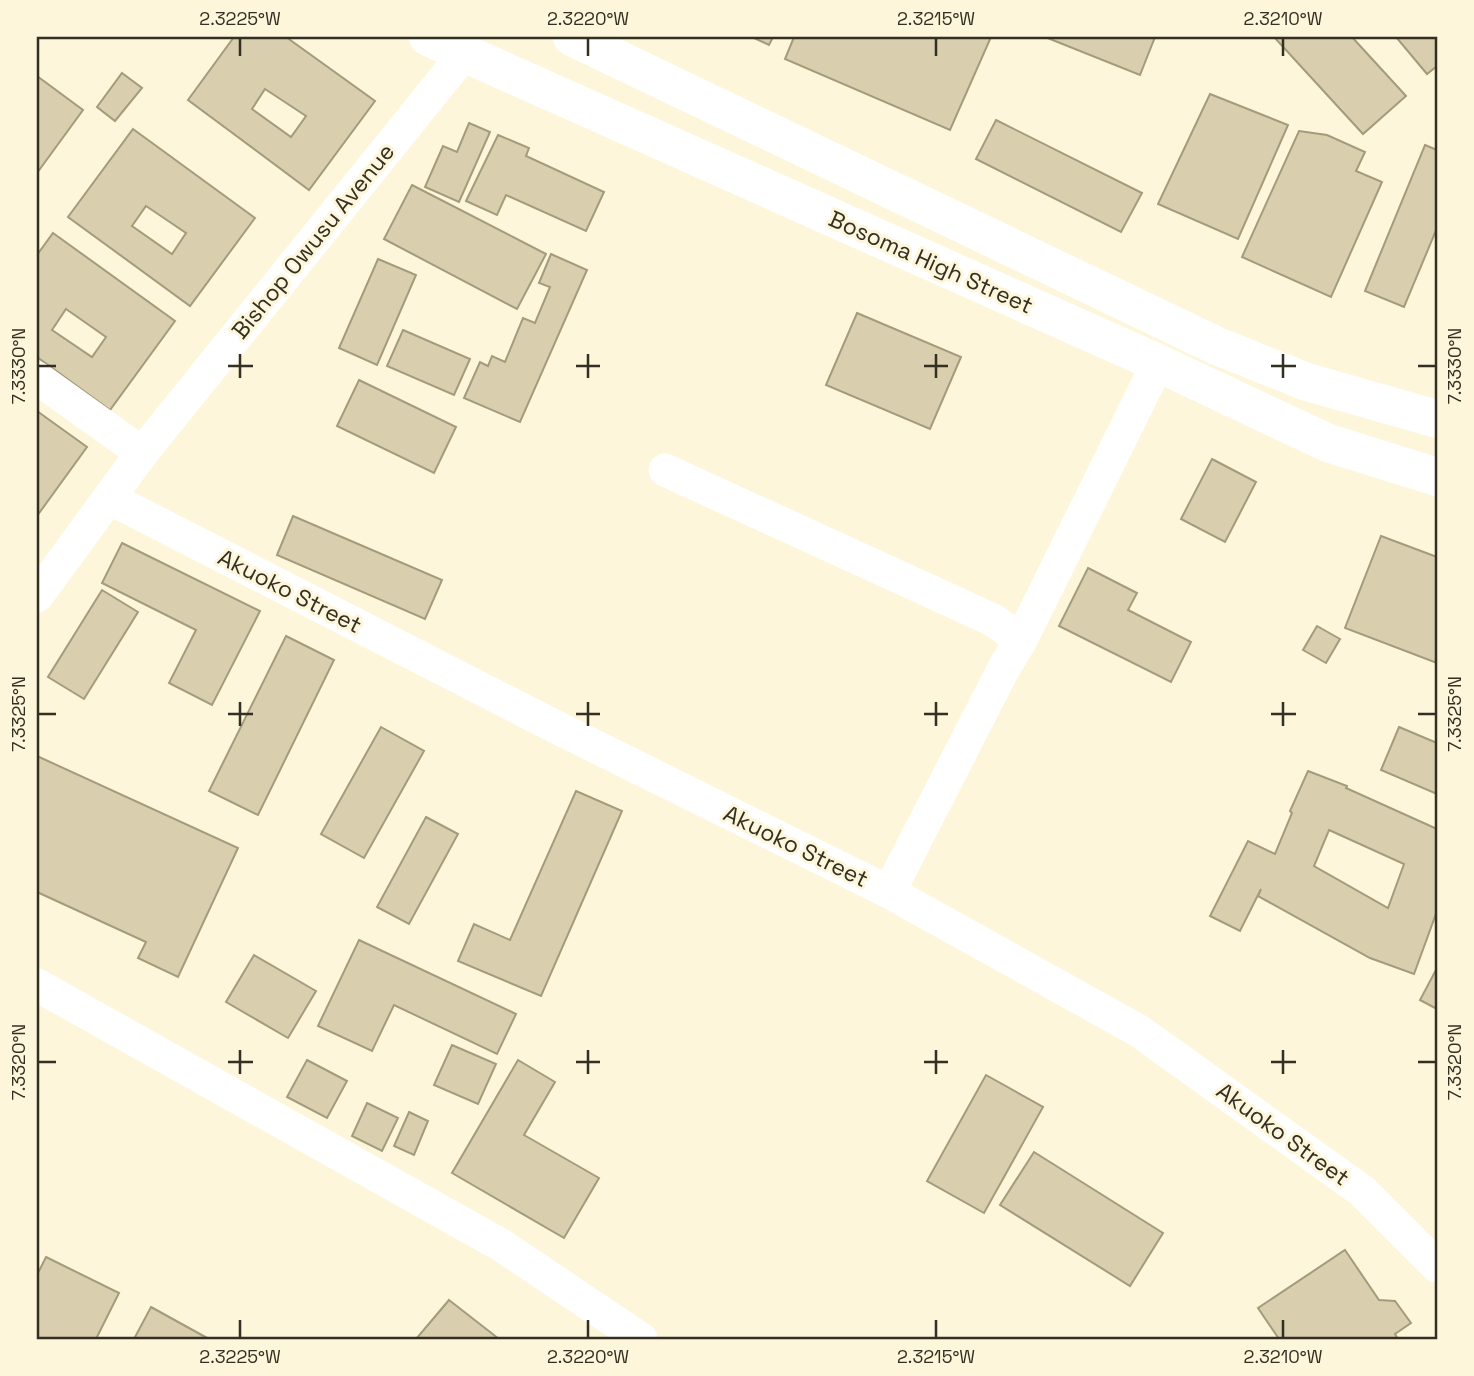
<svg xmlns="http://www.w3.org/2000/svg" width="1474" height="1376" font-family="'Space Grotesk',sans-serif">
<rect width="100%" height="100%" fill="#fef6da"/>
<g fill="#d9cfae" stroke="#a49b7b" stroke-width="2" fill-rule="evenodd">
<path d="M234,37H286L375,101L309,190L188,100ZM265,89L306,116L291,137L252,109Z"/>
<polygon points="752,37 773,37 769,45"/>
<polygon points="794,37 991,37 950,130 785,59"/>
<polygon points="1045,37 1155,37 1140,75"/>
<polygon points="1274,37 1352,37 1406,96 1363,134"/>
<polygon points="1396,37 1437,37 1437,66 1427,74"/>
<polygon points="122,73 142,88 115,121 97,107"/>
<polygon points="37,76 83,110 37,173"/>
<polygon points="1210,94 1288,125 1238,239 1158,204"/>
<polygon points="996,120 1142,193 1121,232 976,159"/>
<polygon points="469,123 490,132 459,202 425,187 443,146 457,152"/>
<path d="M133,129L255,218L190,306L68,217ZM146,206L186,233L172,254L132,226Z"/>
<polygon points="1299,131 1327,135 1365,152 1356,171 1382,182 1331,297 1242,257"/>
<polygon points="498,135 529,148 526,156 604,192 586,231 506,195 497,215 466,201"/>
<polygon points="1425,145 1437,150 1437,228 1404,307 1365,291"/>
<polygon points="412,185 546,254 517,309 384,239"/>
<path d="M53,233L175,321L110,410L37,357V255ZM66,309L106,337L92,357L52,330Z"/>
<polygon points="551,254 587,270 520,422 464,398 480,362 488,366 492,356 505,362 523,318 535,323 550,287 539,283"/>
<polygon points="378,259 416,275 377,365 339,348"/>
<polygon points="857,313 961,357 930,429 826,385"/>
<polygon points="403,330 470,359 454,395 387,366"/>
<polygon points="359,380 456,427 434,473 337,426"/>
<polygon points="37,411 87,447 37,516"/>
<polygon points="1212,459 1256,482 1225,542 1181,519"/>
<polygon points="293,516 442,580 425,619 277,555"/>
<polygon points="1381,536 1437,557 1437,663 1345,628"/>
<polygon points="122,543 260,611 212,705 169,683 196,630 102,583"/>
<polygon points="1088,568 1137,593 1128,610 1191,642 1171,682 1059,626"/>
<polygon points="102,590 138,612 84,699 48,677"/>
<polygon points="1317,626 1340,639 1326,663 1303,650"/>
<polygon points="286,636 334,660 258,815 209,791"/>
<polygon points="381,727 424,751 364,858 321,834"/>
<polygon points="1399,727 1437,743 1437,794 1381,770"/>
<polygon points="37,756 238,848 178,977 138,958 146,942 37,892"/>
<path d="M1308,771L1347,786L1346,788L1437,829V911L1414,974L1370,958L1258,896L1261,889L1240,931L1210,916L1248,841L1275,854L1292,813L1290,811ZM1329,830L1404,864L1388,908L1314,866Z"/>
<polygon points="576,791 622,811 541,996 458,961 474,924 510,940"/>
<polygon points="426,817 458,834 409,924 377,907"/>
<polygon points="359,940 516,1014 497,1054 394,1005 372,1051 318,1026"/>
<polygon points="254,955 316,991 288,1038 226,1002"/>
<polygon points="1437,968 1437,1009 1420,1000"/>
<polygon points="452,1045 496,1064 478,1104 434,1085"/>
<polygon points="307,1060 347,1081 327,1118 287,1097"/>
<polygon points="518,1060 555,1082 524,1135 599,1178 564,1238 452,1173"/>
<polygon points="986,1075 1043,1107 984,1213 927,1181"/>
<polygon points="367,1103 398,1118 382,1151 352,1136"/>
<polygon points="409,1112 428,1121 414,1155 394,1146"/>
<polygon points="1034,1152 1163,1233 1130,1286 1000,1205"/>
<polygon points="1345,1250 1379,1300 1395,1301 1411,1323 1395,1334 1398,1339 1279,1339 1258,1308"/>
<polygon points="46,1257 119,1293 96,1339 37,1339 37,1275"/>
<polygon points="449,1300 499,1339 416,1339"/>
<polygon points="151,1307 209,1339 134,1339"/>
</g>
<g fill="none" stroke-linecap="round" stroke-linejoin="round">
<g stroke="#fff" stroke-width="33">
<polyline points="37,378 142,453"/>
<polyline points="665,470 993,620 1021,640"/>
<polyline points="109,498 556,727 889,892 1139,1031 1362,1191 1437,1266"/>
<polyline points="37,596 142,453 464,54"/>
<polyline points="889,892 1005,666 1021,640 1158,363"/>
<polyline points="37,985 501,1245 641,1339"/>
</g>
<g stroke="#fff" stroke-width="38">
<polyline points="428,37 1158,363 1328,443 1437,477"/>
<polyline points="572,37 1217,346 1307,382 1437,419"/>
</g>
</g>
<path fill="none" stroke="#332f22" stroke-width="2.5" d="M240,38V56M588,38V56M936,38V56M1283,38V56M240,354V378M588,354V378M936,354V378M1283,354V378M38,366H56M228,366H253M576,366H600M924,366H948M1271,366H1296M1418,366H1436M240,702V726M588,702V726M936,702V726M1283,702V726M38,714H56M228,714H253M576,714H600M924,714H948M1271,714H1296M1418,714H1436M240,1050V1074M588,1050V1074M936,1050V1074M1283,1050V1074M38,1062H56M228,1062H253M576,1062H600M924,1062H948M1271,1062H1296M1418,1062H1436M240,1320V1338M588,1320V1338M936,1320V1338M1283,1320V1338"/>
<g text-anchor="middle" stroke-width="6" stroke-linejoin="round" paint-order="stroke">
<g font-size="23" fill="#332f22" stroke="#fef6da">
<text transform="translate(313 241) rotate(-51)" y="8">Bishop Owusu Avenue</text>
<text transform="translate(931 262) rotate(24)" y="8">Bosoma High Street</text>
<text transform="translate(290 591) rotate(27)" y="8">Akuoko Street</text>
<text transform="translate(796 846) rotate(26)" y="8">Akuoko Street</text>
<text transform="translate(1283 1134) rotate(36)" y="8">Akuoko Street</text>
</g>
</g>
<rect width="1474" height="1376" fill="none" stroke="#fef6da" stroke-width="77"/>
<rect x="38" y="38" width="1398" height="1300" fill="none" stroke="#332f22" stroke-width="2.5"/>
<g font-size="18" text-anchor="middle" fill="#332f22">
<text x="240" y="25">2.3225°W</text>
<text x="588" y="25">2.3220°W</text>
<text x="936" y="25">2.3215°W</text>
<text x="1283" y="25">2.3210°W</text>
<text transform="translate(19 366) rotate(-90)" y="6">7.3330°N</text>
<text transform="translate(1455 366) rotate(-90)" y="6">7.3330°N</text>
<text transform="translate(19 714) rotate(-90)" y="6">7.3325°N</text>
<text transform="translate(1455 714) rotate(-90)" y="6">7.3325°N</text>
<text transform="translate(19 1062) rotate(-90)" y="6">7.3320°N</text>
<text transform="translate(1455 1062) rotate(-90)" y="6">7.3320°N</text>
<text x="240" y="1363">2.3225°W</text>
<text x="588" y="1363">2.3220°W</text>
<text x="936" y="1363">2.3215°W</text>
<text x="1283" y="1363">2.3210°W</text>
</g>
</svg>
